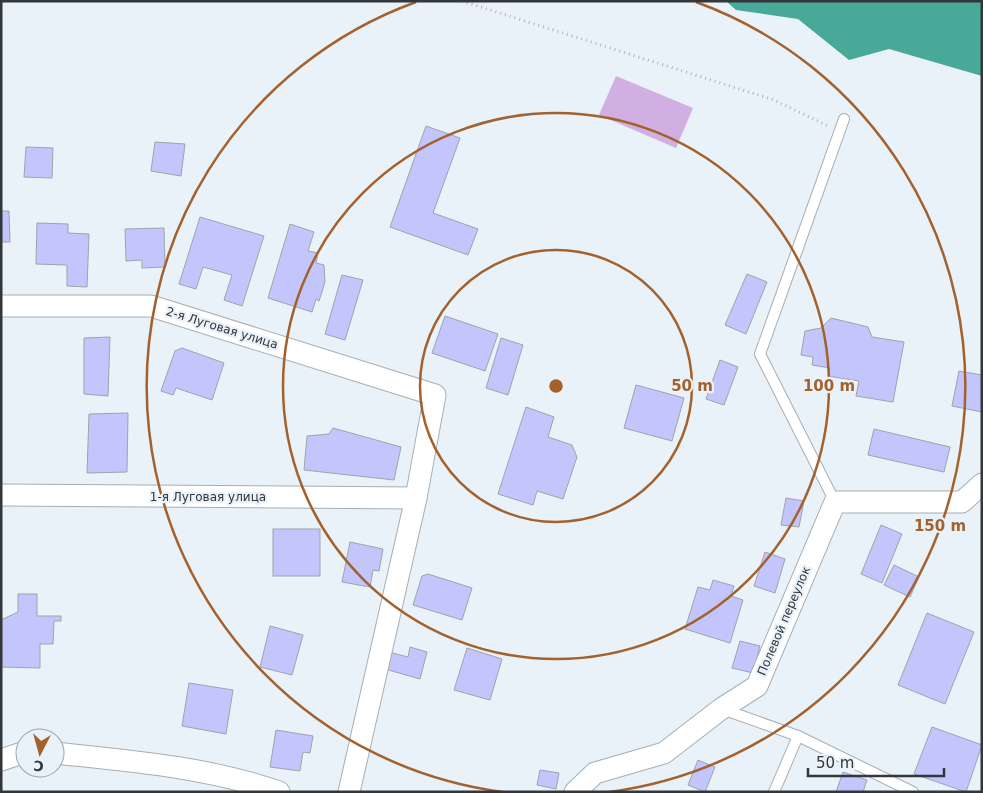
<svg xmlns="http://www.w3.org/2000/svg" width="983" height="793" font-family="'DejaVu Sans',sans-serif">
<rect width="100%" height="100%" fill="#e9f1f9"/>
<polygon fill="#d2afe2" points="616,76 693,108 676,148 599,115"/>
<polygon fill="#49a999" points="726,1 982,1 982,76 889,49 849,60 798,19 736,10"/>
<g fill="#c2c6fc" stroke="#a1a2ab">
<polygon points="426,126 460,138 433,213 478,229 468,255 390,227"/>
<polygon points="155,142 185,144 181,176 151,171"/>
<polygon points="26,147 53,148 52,178 24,177"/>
<polygon points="1,211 9,211 10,242 1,242"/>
<polygon points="200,217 264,236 242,306 224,300 232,275 203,267 196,289 179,284"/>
<polygon points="37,223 68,224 68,233 89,234 87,287 67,286 67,265 36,264"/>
<polygon points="290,224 314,232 308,251 318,253 316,263 324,265 325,282 319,301 316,299 312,312 268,298"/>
<polygon points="164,228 165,267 142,268 142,260 126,261 125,229"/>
<polygon points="747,274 767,282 746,334 725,325"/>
<polygon points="342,275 363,280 345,340 325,334"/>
<polygon points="445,316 498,334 485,371 432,353"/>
<polygon points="831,318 868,327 872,337 904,342 893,402 856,396 859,381 828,376 830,368 812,365 813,357 801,355 805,331 821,328"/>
<polygon points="110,337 108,396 84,394 84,338"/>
<polygon points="501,338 523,345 508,395 486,388"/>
<polygon points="182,348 224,363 212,400 176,388 173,395 161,391 175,351"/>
<polygon points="720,360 738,367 724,405 706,399"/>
<polygon points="959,371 982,375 982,412 952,406"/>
<polygon points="636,385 684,398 672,441 624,428"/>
<polygon points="526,407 554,417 548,437 572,445 577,457 563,499 537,491 533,505 498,494"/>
<polygon points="128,413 127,472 87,473 89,414"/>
<polygon points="333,428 401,447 394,480 304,470 307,436 329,434"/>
<polygon points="874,429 950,447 944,472 868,455"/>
<polygon points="786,498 804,501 799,527 781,525"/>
<polygon points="881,525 902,534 882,583 861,574"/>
<rect x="273" y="529" width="47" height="47"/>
<polygon points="350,542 383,549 379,571 373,570 370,587 342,582"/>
<polygon points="765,552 785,559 775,593 754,586"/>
<polygon points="894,565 919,577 910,597 884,585"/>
<polygon points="428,574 472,588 462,620 413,605 422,576"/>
<polygon points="713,580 734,586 731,596 743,600 730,643 685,629 698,587 710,590"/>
<polygon points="18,594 37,594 37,616 61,616 61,621 54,621 53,644 40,644 40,668 1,667 1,620 18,612"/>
<polygon points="927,613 974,632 945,704 898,685"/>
<polygon points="270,626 303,635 292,675 260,667"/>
<polygon points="740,641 760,646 753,673 732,668"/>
<polygon points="410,647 427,652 420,679 385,669 389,652 408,657"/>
<polygon points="467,648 502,659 490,700 454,690"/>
<polygon points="189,683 233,690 226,734 182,726"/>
<polygon points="932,727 982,745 966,792 914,774"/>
<polygon points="276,730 313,736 310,753 303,752 300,771 270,767"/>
<polygon points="698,760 715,767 705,792 688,785"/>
<polygon points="540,770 559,773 556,789 537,785"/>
<polygon points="843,772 867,780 863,792 836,792"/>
</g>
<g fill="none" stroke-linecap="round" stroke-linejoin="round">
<g stroke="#a6aeb5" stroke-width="12">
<g id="lane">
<polyline points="835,502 760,354 844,119"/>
<polyline points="722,709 798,736 774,792"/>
<polyline points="798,736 913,792"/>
</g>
</g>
<g stroke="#a6aeb5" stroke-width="23">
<g id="street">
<polyline points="1,306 151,306 435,395 416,498 349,792"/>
<polyline points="1,495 416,498"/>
<path d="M55,753C130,761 207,767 279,792"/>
<polyline points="1,760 25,752"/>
<polyline points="575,792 595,773 664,753 721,709 757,686 835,502 962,502 982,484"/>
</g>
</g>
<polyline stroke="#aeb5bb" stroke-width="3" stroke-dasharray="1 4" stroke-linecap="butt" points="462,1 774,100 828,126"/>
<use href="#lane" stroke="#fff" stroke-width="10"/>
<use href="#street" stroke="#fff" stroke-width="21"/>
</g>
<g fill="none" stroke="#a3622d" stroke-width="2.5">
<circle cx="556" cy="386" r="136"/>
<circle cx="556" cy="386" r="273"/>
<path d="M503 792A409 409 0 0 1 416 2M696 2A409 409 0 0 1 609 792"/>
</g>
<g text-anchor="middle" stroke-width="4.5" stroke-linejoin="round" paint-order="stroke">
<g font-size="12" fill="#33363a" stroke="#e9f1f9">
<text transform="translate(222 328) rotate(17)" y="4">2-я Луговая улица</text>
<text x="208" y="501">1-я Луговая улица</text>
<text transform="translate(784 621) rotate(-67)" y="4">Полевой переулок</text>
</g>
</g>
<circle cx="556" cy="386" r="8" fill="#a3622d" stroke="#e9f1f9" stroke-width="2.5"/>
<g font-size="15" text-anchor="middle" font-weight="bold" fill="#a3622d" stroke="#e9f1f9" stroke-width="4.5" stroke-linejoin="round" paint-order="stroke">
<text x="692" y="391">50 m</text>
<text x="829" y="391">100 m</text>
<text x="940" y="531">150 m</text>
</g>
<rect width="983" height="793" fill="none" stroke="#33363a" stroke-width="5"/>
<g transform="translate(40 753) rotate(186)"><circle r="24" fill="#e9f1f9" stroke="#a0a6ad"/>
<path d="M0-4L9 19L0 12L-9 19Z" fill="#a3622d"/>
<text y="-8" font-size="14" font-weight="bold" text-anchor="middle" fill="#33363a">С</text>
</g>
<path d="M808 768v8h136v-8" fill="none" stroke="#33363a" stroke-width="2.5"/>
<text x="816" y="768" font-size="15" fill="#33363a" stroke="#e9f1f9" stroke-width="4" paint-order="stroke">50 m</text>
</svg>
